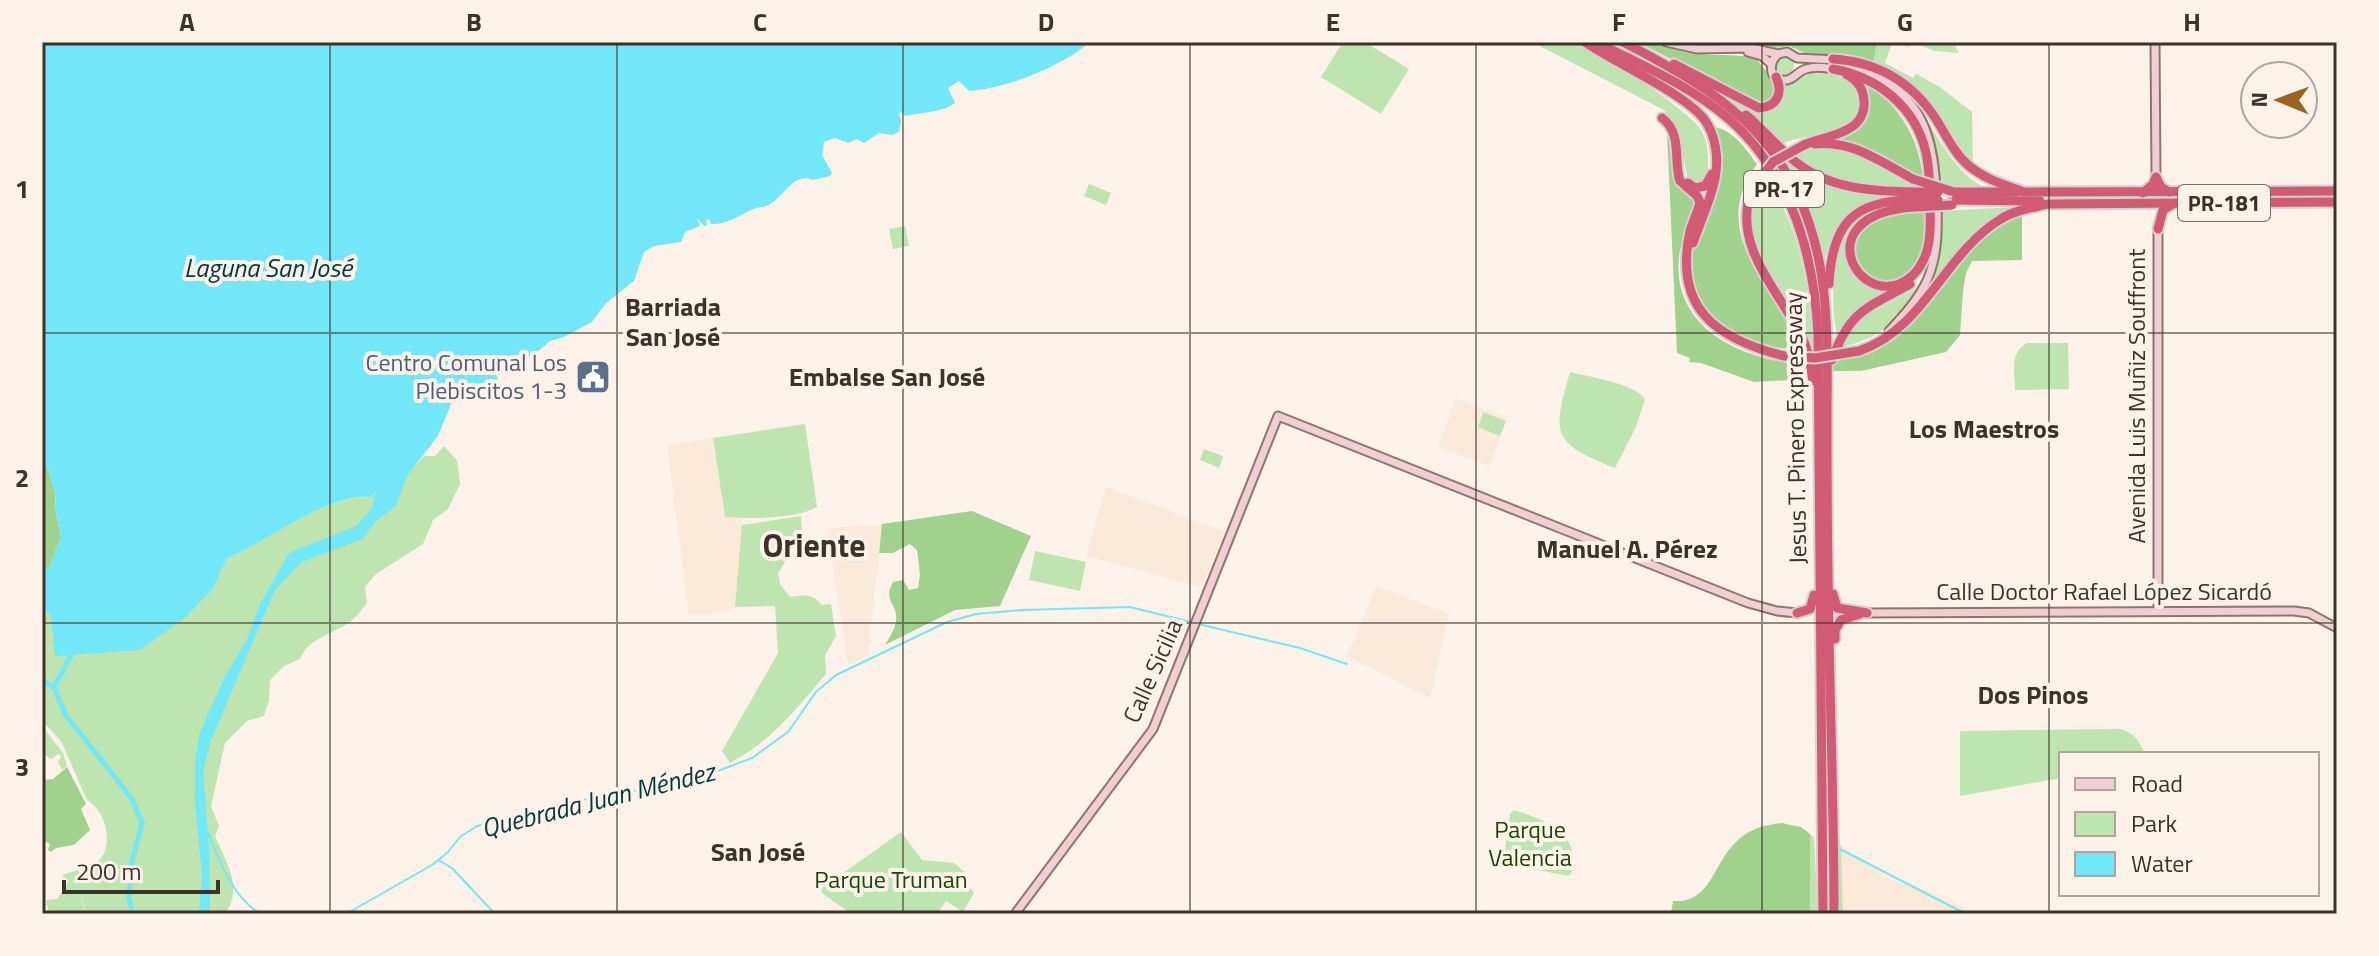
<svg xmlns="http://www.w3.org/2000/svg" width="2379" height="956" font-family="'Titillium Web',sans-serif">
<rect width="100%" height="100%" fill="#fcf2ea"/>
<g fill="#fbe9d9">
<polygon points="1456,398 1507,418 1489,466 1438,447"/>
<polygon points="713,438 724,516 742,518 742,535 735,607 711,615 689,614 667,445"/>
<polygon points="1106,487 1225,532 1201,587 1086,556"/>
<polygon points="882,524 868,655 848,664 827,528"/>
<polygon points="1377,586 1449,614 1430,698 1347,656"/>
<polygon points="1841,845 1890,879 1946,897 1969,914 1843,914"/>
</g>
<g fill="#bee4b0">
<polygon points="1343,42 1365,42 1409,69 1381,114 1321,77"/>
<path d="M1532,42C1545,42 1563,39 1576,42C1595,47 1688,111 1699,127C1710,143 1709,162 1707,181L1698,186L1688,180L1677,127L1664,110Z"/>
<polygon points="1877,42 1953,42 1959,53 1935,51 1911,42 1909,47 1892,43 1885,63 1913,78 1916,74 1940,87 1972,112 1973,166 1963,155 1937,117 1873,64"/>
<circle cx="1785" cy="66" r="9"/>
<path d="M1820,72C1834,74 1850,75 1856,91C1873,136 1807,132 1782,144L1730,99L1758,110L1782,84C1796,83 1805,72 1820,72Z"/>
<path d="M1911,99L1917,104C1935,131 1951,168 1980,185L1979,188L1937,184Z"/>
<path d="M1816,147C1850,148 1888,165 1913,187L1866,186L1824,177L1791,155Z"/>
<path d="M1787,157C1820,193 1857,195 1903,196C1866,201 1833,213 1827,255L1824,256C1810,219 1805,195 1783,160Z"/>
<path d="M1765,178C1801,227 1810,291 1813,351H1810L1754,248L1752,209Z"/>
<polygon points="1089,184 1111,193 1106,205 1084,196"/>
<path d="M1888,206C1879,214 1865,215 1856,225C1832,253 1851,291 1887,292L1837,333C1829,303 1832,229 1863,212C1870,208 1881,208 1888,206Z"/>
<polygon points="2016,207 1967,239 1933,279 1932,274 1940,245 1940,211"/>
<polygon points="905,226 909,246 893,249 889,229"/>
<path d="M1919,287C1905,320 1875,340 1841,347L1853,325L1861,318Z"/>
<path d="M2027,343H2068L2069,389L2015,390C2015,372 2009,353 2027,343Z"/>
<path d="M1570,372C1589,377 1634,383 1645,399L1636,427L1615,468C1552,443 1552,435 1570,372Z"/>
<polygon points="1483,412 1506,421 1500,436 1478,427"/>
<path d="M805,424L817,507C796,519 749,519 725,517L713,438Z"/>
<path d="M444,446L457,460L460,484L448,509L433,520L423,544L376,574L365,587L367,603C362,609 357,617 350,622C334,633 307,639 300,659L284,666L270,680L269,700L264,716L247,721L225,743L211,806L219,826L215,836C226,863 244,887 225,914H124L122,911V914H85L80,886L84,912L52,914L49,912L46,900L57,899L69,881L62,875L78,870L82,875L80,885L83,876L94,870L91,867C96,863 102,858 104,853C112,835 103,809 87,800L61,741L42,721V606L51,617L214,587L227,558C272,539 322,495 372,497L376,486L406,476L424,456H435Z"/>
<polygon points="1204,449 1223,456 1219,468 1200,460"/>
<path d="M801,516L802,533C790,548 788,559 778,573L780,584L790,597C804,595 812,593 822,605L831,604L836,636L825,655L826,674C795,710 773,740 730,763L722,751L778,653L775,606L735,607L742,525Z"/>
<polygon points="1035,551 1086,562 1080,591 1029,580"/>
<polygon points="42,726 63,753 67,766 62,770 58,762 61,757 59,754 51,759 42,753"/>
<path d="M2121,729C2135,734 2139,740 2145,754H2061V778L1960,796V731Z"/>
<path d="M1514,810C1548,821 1581,832 1571,874L1568,876L1503,863L1510,814Z"/>
<polygon points="901,832 922,860 954,863 966,873 965,880 974,893 963,912 946,901 937,914 851,914 822,893 822,888"/>
<polygon points="1810,834 1814,837 1818,914 1810,914"/>
<polygon points="1838,844 1841,845 1843,914 1839,914"/>
</g>
<g fill="#a0d28d">
<path d="M1638,42C1659,42 1678,52 1699,54C1718,56 1738,54 1756,58L1775,83L1773,97L1765,103L1754,102Z"/>
<polygon points="1711,42 1877,42 1873,64 1847,56 1805,53 1789,46 1775,48 1751,43"/>
<path d="M1860,81C1898,102 1919,136 1923,179L1859,146L1836,139L1863,115Z"/>
<path d="M1658,118C1681,134 1667,162 1678,184C1683,192 1692,194 1696,202C1691,220 1682,238 1679,256C1671,331 1746,361 1807,365L1809,379L1754,382L1701,363L1689,362L1690,358L1677,353L1667,133Z"/>
<path d="M1713,127C1733,129 1746,149 1757,164C1716,220 1751,264 1783,312C1791,324 1797,338 1804,351L1767,346L1748,340L1727,330L1702,307L1693,287L1689,263L1721,154Z"/>
<path d="M1925,212C1926,234 1923,270 1898,281C1890,284 1880,281 1872,280C1820,230 1880,213 1925,212Z"/>
<polygon points="2022,216 2022,260 1972,261 1966,273 1963,291 1960,335 1946,352 1861,371 1833,371 1833,362 1860,355 1903,330 1973,248 2002,225"/>
<polygon points="42,453 55,491 56,514 61,537 49,567 42,570"/>
<path d="M972,511L1031,536L1000,606L955,610L885,645C889,638 896,628 896,620C898,603 882,602 893,582L903,580L909,590L918,588L920,575L917,550L910,544L893,553H879L882,524Z"/>
<polygon points="67,767 86,804 81,809 90,830 74,845 56,848 51,852 48,850 50,844 42,840 42,780 53,779"/>
<path d="M1782,823L1801,827L1810,834V914H1671L1673,901C1727,904 1706,828 1782,823Z"/>
</g>
<path fill="#72e7f7" d="M42,42H1090C1063,66 1005,89 969,91L959,81L948,88L955,103C941,113 922,112 905,116L902,111L899,114L901,120L899,132L892,135L879,133L864,143L857,139L848,143L835,138L824,142L822,155L832,173L830,176L813,180C792,171 783,200 766,206C762,208 757,207 753,209C740,215 726,225 711,224L709,219L706,220L707,225L704,226L697,218L700,226L685,232L681,242L654,246L644,252L634,281L606,303L592,322L564,337L550,341L536,353L503,372L499,369L495,373L498,379C480,392 487,396 461,391L455,394L438,436L407,476L396,506L376,521L362,539L302,562L275,590L211,740L203,772L209,845L210,914H199L202,875L195,804V759L200,732L225,676L247,640L259,606L289,553L356,526L372,508L376,490L372,497C324,494 271,540 227,558L214,587L186,617L140,650L55,656L51,617L42,606V570L49,567L61,537L56,514L55,491L42,453Z"/>
<g fill="none" stroke-linecap="round" stroke-linejoin="round">
<g stroke="#72e7f7" stroke-width="2">
<polyline points="1198,624 1300,648 1347,664"/>
<path d="M208,832C220,862 232,896 260,914"/>
<polyline points="1836,847 1966,914"/>
<polyline points="438,860 452,868 495,914"/>
<polyline points="346,914 432,865 448,852 460,837 477,826 564,803 691,781 752,758 788,732 816,692 836,675 947,622 976,614 1021,610 1130,607 1191,622"/>
</g>
<g stroke="#72e7f7" stroke-width="5">
<polyline points="74,650 54,687 65,714 132,799 142,823 132,861 129,897 133,914"/>
<polyline points="42,680 54,687"/>
</g>
<g stroke="#8d7765" stroke-width="11">
<g id="secondary">
<polyline points="1666,42 1697,49 1752,48 1778,54 1787,52 1797,58 1837,60"/>
<polyline points="2155,42 2156,177"/>
<polyline points="1748,52 1762,56 1771,64"/>
<path d="M1778,54C1770,61 1767,77 1782,80C1793,82 1797,71 1806,69C1815,66 1824,67 1833,69"/>
<path d="M1852,65C1916,90 1933,124 1936,190"/>
<polyline points="2158,229 2158,611"/>
<path d="M1889,331C1932,286 1939,265 1937,203"/>
<polyline points="1867,613 2294,611 2309,613 2337,628"/>
<polyline points="1015,914 1153,729 1278,416 1748,603 1777,611 1797,613"/>
</g>
</g>
<g stroke="#d4d2d0" stroke-width="13">
<g id="highway">
<path d="M1585,42C1615,63 1684,93 1704,119C1716,135 1719,159 1715,178C1711,200 1700,222 1693,243"/>
<path d="M1596,42C1641,65 1691,86 1729,119C1792,175 1814,253 1818,334L1823,914"/>
<path d="M1623,42C1685,74 1749,109 1786,172C1832,251 1827,330 1827,418C1827,469 1827,519 1828,570C1829,684 1834,799 1834,914"/>
<path d="M1833,59C1877,62 1912,82 1936,119C1946,135 1954,153 1968,165C1984,179 2005,185 2024,192L2337,191"/>
<path d="M1674,64L1759,108C1778,107 1783,92 1776,77"/>
<path d="M1833,69C1878,77 1916,107 1926,153C1930,170 1930,190 1930,208C1931,232 1931,258 1912,276C1863,319 1800,215 1914,207"/>
<path d="M1746,115C1764,130 1779,149 1797,163C1830,189 1872,191 1912,192"/>
<path d="M1662,118C1683,134 1673,160 1680,181L1697,196L1700,202C1698,212 1693,221 1690,231C1673,309 1717,339 1784,356"/>
<path d="M1815,144C1853,140 1881,162 1913,179"/>
<path d="M1804,145C1827,135 1867,134 1864,100C1863,88 1857,80 1847,75"/>
<polyline points="1688,183 1695,188 1705,186 1712,174"/>
<path d="M1751,191C1732,248 1780,291 1803,339C1809,352 1811,366 1813,381"/>
<polyline points="1954,192 2017,192"/>
<polyline points="2143,193 2153,184 2156,177 2161,187 2169,192"/>
<polyline points="1953,200 2040,201"/>
<polyline points="2158,229 2163,210 2173,204"/>
<path d="M1829,284C1832,225 1852,200 1914,200"/>
<path d="M1859,351C1925,329 1944,253 2001,219C2015,210 2032,208 2048,204L2337,202"/>
<path d="M1832,360C1850,310 1867,308 1910,284"/>
<polyline points="1833,594 1837,608 1867,613"/>
<polyline points="1797,613 1810,609 1814,595"/>
<polyline points="1835,639 1835,630 1841,620 1860,614"/>
</g>
</g>
<use href="#secondary" stroke="#f1ced5" stroke-width="7"/>
<use href="#highway" stroke="#d15b73" stroke-width="9"/>
<g stroke="#d4d2d0" stroke-width="13" stroke-linecap="butt">
<g id="highway-bridge">
<polyline points="1913,179 1954,192"/>
<polyline points="1751,191 1773,162 1804,145"/>
<polyline points="1912,192 1938,192"/>
<polyline points="1914,200 1938,200"/>
<polyline points="1914,207 1952,205"/>
<polyline points="1784,356 1815,358 1859,351"/>
</g>
</g>
<use href="#highway-bridge" stroke="#d15b73" stroke-width="9"/>
</g>
<path fill="none" stroke="#3c322a" stroke-width="2" stroke-opacity="0.55" d="M330,42V914M617,42V914M903,42V914M1190,42V914M1476,42V914M1762,42V914M2049,42V914M42,333H2337M42,623H2337"/>
<defs>
<g id="civic-square" transform="scale(1.8)"><rect x="-9" y="-9" width="18" height="18" rx="4" fill="#5c6f8a" stroke="#fcf2ea"/><path d="M-.6-6.5H3V-4.5H.6V-3L4-1V1h2V6H-6V1h2V-1L-.6-3ZM-1.2 2.5V6h2.4V2.5Z" fill="#fff"/></g>
</defs>
<g fill-rule="evenodd">
<use href="#civic-square" x="593" y="377"/>
</g>
<g text-anchor="middle" stroke-width="8" stroke-linejoin="round" paint-order="stroke">
<g fill="#fcf2ea" stroke="#766c64" stroke-width="2">
<rect x="1744" y="171" width="80" height="36" rx="6"/>
<rect x="2178" y="185" width="92" height="36" rx="6"/>
</g>
<g font-size="22" font-weight="bold" fill="#3c322a">
<text x="1784" y="197">PR-17</text>
<text x="2224" y="211">PR-181</text>
</g>
<g font-size="24" fill="#4e5e75" stroke="#fcf2ea" text-anchor="end">
<text x="567" y="371">Centro Comunal Los<tspan x="567" dy="28">Plebiscitos 1-3</tspan></text>
</g>
<g font-size="24" fill="#3c322a" stroke="#fcf2ea">
<text transform="translate(2137 396) rotate(-90)" y="8">Avenida Luis Muñiz Souffront</text>
<text transform="translate(1796 428) rotate(-91)" y="8">Jesus T. Pinero Expressway</text>
<text x="2104" y="600">Calle Doctor Rafael López Sicardó</text>
<text transform="translate(1153 671) rotate(-66)" y="8">Calle Sicilia</text>
</g>
<g font-size="24" fill="#194700" stroke="#fcf2ea">
<text x="1530" y="838">Parque<tspan x="1530" dy="28">Valencia</tspan></text>
<text x="891" y="888">Parque Truman</text>
</g>
<g font-size="26" font-style="italic" fill="#003940" stroke="#fcf2ea">
<text x="268" y="277">Laguna San José</text>
<text transform="translate(598 800) rotate(-14)" y="9">Quebrada Juan Méndez</text>
</g>
<g font-size="26" font-weight="bold" fill="#3c322a" stroke="#fcf2ea">
<text x="673" y="316">Barriada<tspan x="673" dy="30">San José</tspan></text>
<text x="887" y="386">Embalse San José</text>
<text x="1984" y="438">Los Maestros</text>
<text x="1627" y="558">Manuel A. Pérez</text>
<text x="2033" y="704">Dos Pinos</text>
<text x="758" y="861">San José</text>
</g>
<g font-size="32" font-weight="bold" fill="#3c322a" stroke="#fcf2ea">
<text x="814" y="557">Oriente</text>
</g>
</g>
<rect width="2379" height="956" fill="none" stroke="#fcf2ea" stroke-width="88"/>
<rect x="2059" y="752" width="260" height="144" fill="#fcf2ea" stroke="#afa59d" stroke-width="2"/>
<rect x="2075" y="778" width="40" height="12" fill="#f1ced5" stroke="#afa59d" stroke-width="2"/>
<text x="2131" y="792" font-size="24" fill="#3c322a">Road</text>
<rect x="2075" y="812" width="40" height="24" fill="#bee4b0" stroke="#afa59d" stroke-width="2"/>
<text x="2131" y="832" font-size="24" fill="#3c322a">Park</text>
<rect x="2075" y="852" width="40" height="24" fill="#72e7f7" stroke="#afa59d" stroke-width="2"/>
<text x="2131" y="872" font-size="24" fill="#3c322a">Water</text>
<g transform="translate(2279 100) rotate(271)"><circle r="38" fill="#fcf2ea" stroke="#afa59d" stroke-width="2"/>
<path d="M0-6L14 30L0 20L-14 30Z" fill="#9c6320"/>
<text y="-12" font-size="22" font-weight="bold" text-anchor="middle" fill="#3c322a">N</text>
</g>
<path d="M64 880v12h154v-12" fill="none" stroke="#3c322a" stroke-width="4"/>
<text x="76" y="880" font-size="24" fill="#3c322a" stroke="#fcf2ea" stroke-width="6" paint-order="stroke">200 m</text>
<rect x="44" y="44" width="2291" height="868" fill="none" stroke="#3c322a" stroke-width="3"/>
<g font-size="26" text-anchor="middle" font-weight="bold" fill="#3c322a">
<text x="187" y="31">A</text>
<text x="474" y="31">B</text>
<text x="760" y="31">C</text>
<text x="1046" y="31">D</text>
<text x="1333" y="31">E</text>
<text x="1619" y="31">F</text>
<text x="1905" y="31">G</text>
<text x="2192" y="31">H</text>
<text x="22" y="198">1</text>
<text x="22" y="487">2</text>
<text x="22" y="776">3</text>
</g>
</svg>
